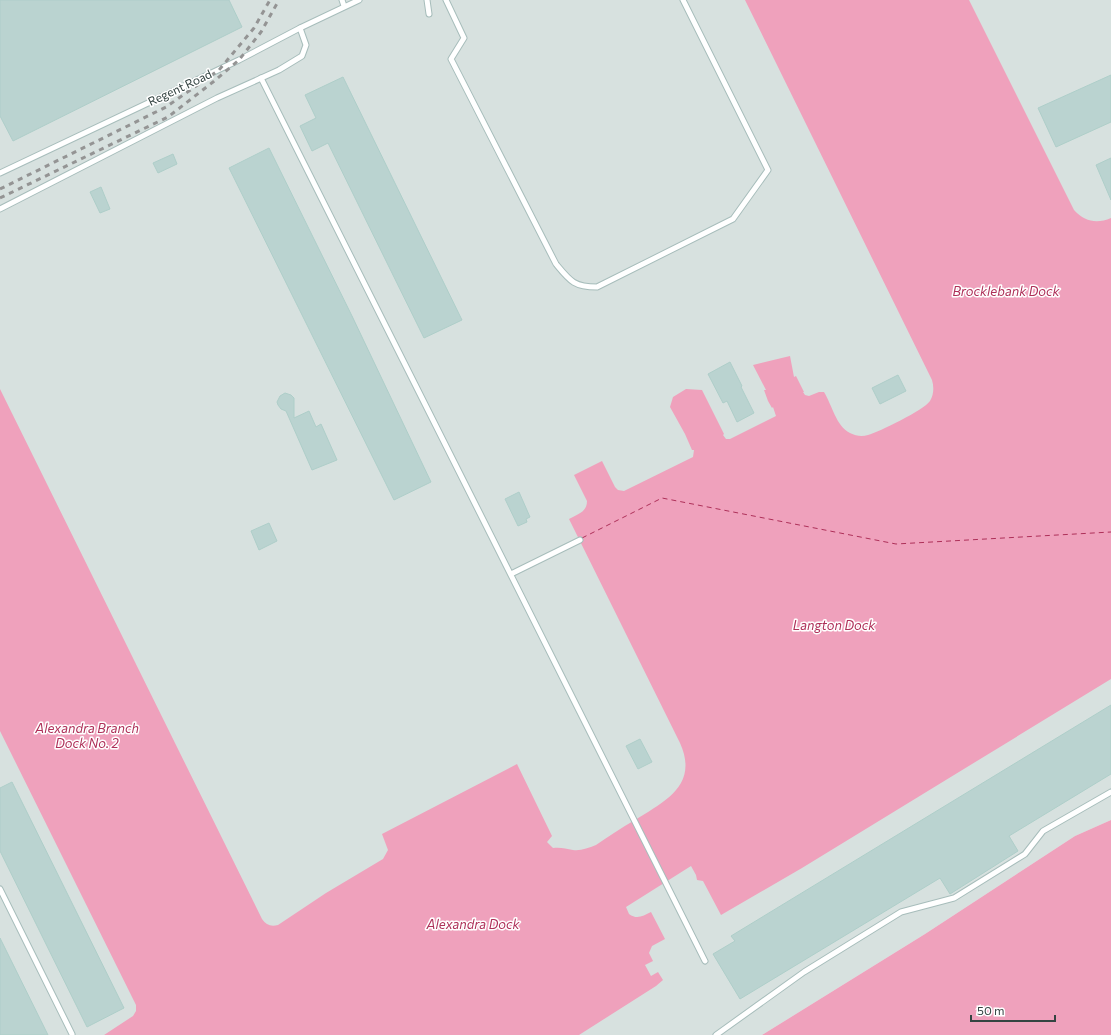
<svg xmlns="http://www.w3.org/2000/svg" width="1111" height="1035" font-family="Commissioner,sans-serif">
<rect width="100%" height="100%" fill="#e5f2f1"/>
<polygon fill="#d7e1df" points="0,0 1111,0 1111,820 1075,836 925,934 762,1035 0,1035"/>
<g fill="#efa1bc">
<path d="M745,0H969L1074,210C1085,222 1097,224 1111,218V679L802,868L721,915L703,881L697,880L696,875L691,866L626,907L629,914C637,920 643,916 651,912L665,939L652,946L649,953L653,961L645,965L651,976L658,972L663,980L656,986L579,1035H104L133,1016L136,1011V1005L0,731V389L262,919C266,925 271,927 278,925L326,893L383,859L388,850L382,834L517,764L552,836L547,842L553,848C561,847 566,849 573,850C581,851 588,848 596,845C609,836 621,828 635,820C665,801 699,785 680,743L569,519C578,514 587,512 587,501L574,475L602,461L615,487L618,490L624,491L693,457L694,450H692L685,434L670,407L673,397L686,389L702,390L724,434L723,435L726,439H730L776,416L773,407L772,408L768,401L764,390H766L753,365L790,356L794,377L796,376L804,392H803L805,395L809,396L819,392H824C832,405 836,426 850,433C856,436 862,437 868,435C879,432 924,410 930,401C934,394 934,387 932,380Z"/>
<polygon points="1111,820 1111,1035 762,1035 925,934 1075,836"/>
</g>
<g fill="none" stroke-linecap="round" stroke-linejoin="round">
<polyline stroke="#ae3059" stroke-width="1" stroke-dasharray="5 4" stroke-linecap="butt" points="582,538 662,498 896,544 1111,532"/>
</g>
<g fill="#bad3d0" stroke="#aecec9">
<polygon points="0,0 229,0 242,27 13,141 0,116"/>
<polygon points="1111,75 1111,122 1056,147 1038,108"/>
<polygon points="343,77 462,320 424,338 328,143 312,151 300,126 316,118 305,95"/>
<polygon points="269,148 352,316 431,482 394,500 229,168"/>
<polygon points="173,154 177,164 158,173 153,163"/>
<polygon points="1111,158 1111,200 1096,165"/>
<polygon points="101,187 110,209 100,213 90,192"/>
<polygon points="730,362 742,386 741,387 754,413 737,422 727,401 723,403 708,374"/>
<polygon points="898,375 906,391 880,404 872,388"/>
<polygon points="285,393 291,395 294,398 294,418 309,411 316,427 321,424 337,460 312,470 286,411 281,409 278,405 277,402 280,396"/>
<polygon points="519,492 530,517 526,519 527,522 518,526 505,499"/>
<polygon points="269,523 277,541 259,550 251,531"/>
<polygon points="1111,705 1111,774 1009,836 1018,851 950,894 940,878 740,999 713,954 735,941 731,936"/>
<polygon points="640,739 652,762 638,769 626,746"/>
<polygon points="12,782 124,1008 87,1027 0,851 0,788"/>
<polygon points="0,938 48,1035 0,1035"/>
</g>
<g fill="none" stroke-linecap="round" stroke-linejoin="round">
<g stroke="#a7bdbb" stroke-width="7">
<g id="lane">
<polyline points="342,0 344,6"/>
<polyline points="427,0 429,14"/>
<path d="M446,0L464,38L451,59L556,264C570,281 574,287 597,287L733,219L768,170L683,0"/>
<polyline points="261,78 705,961"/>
<polyline points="0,173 239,60 300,28 359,0"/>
<polyline points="0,209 217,98 279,70 302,56 306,45 300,28"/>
<polyline points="511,574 580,540"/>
<polyline points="0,889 72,1034"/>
<polyline points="716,1035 804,972 901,912 954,898 1025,854 1043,831 1111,792"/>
</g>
</g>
<use href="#lane" stroke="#fff" stroke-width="5"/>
<g stroke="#949494" stroke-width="3" stroke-dasharray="5 5" stroke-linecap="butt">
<polyline points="0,189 166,107 219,70 254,28 270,0"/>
<polyline points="0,198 168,117 213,82 239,60 261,32 279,0"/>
</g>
</g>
<g text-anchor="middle" stroke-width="3" stroke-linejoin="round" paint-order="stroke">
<g font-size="12" fill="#344442" stroke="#fff">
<text transform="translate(180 88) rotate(-25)" y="4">Regent Road</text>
</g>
<g font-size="13" font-style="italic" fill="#ae3059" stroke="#fff">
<text x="1006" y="296">Brocklebank Dock</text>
<text x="834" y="630">Langton Dock</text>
<text x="87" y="733">Alexandra Branch<tspan x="87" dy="15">Dock No. 2</tspan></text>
<text x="473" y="929">Alexandra Dock</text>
</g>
</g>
<path d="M971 1015v6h84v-6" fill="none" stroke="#344442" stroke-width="2"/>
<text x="977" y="1015" font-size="12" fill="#344442" stroke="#ffffff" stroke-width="3" paint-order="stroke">50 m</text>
</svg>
